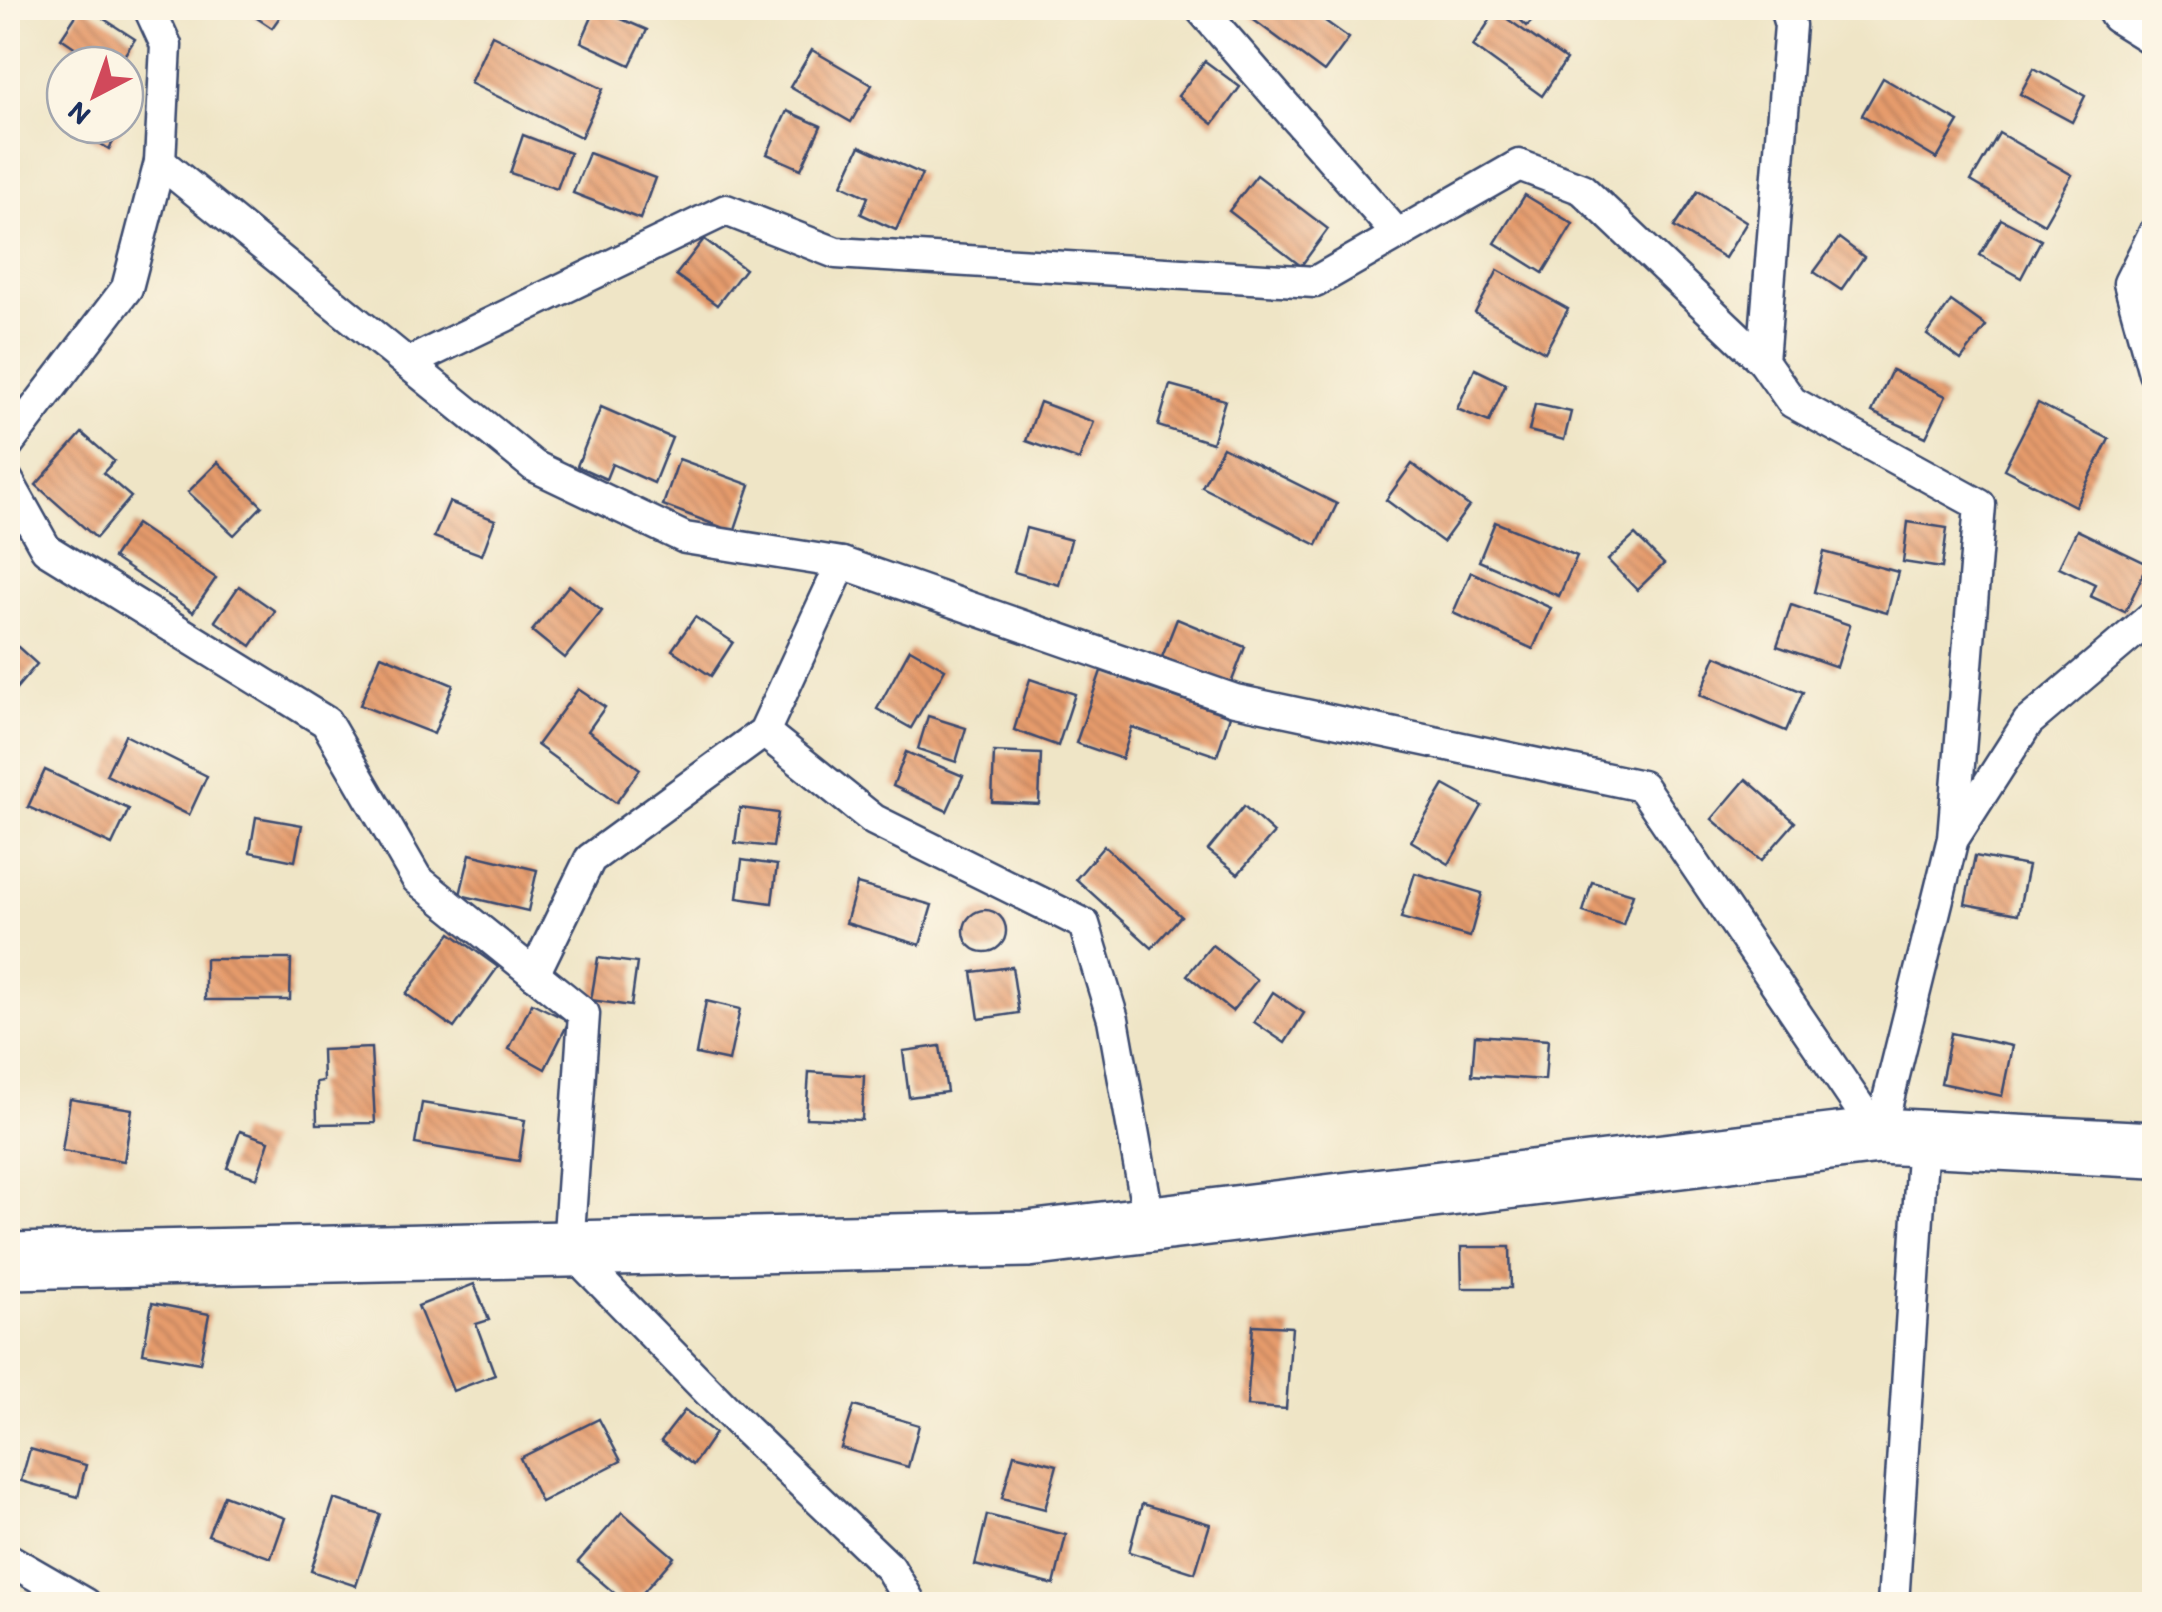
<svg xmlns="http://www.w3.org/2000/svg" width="2162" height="1612" font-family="Itim,sans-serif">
<defs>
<pattern id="building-back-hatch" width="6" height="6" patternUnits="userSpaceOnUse" patternTransform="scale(2.5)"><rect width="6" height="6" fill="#e69b6c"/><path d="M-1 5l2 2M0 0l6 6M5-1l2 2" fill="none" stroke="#ba7f5c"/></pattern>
</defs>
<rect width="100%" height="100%" fill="#fcf5e5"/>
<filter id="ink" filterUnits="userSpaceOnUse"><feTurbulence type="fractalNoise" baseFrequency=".01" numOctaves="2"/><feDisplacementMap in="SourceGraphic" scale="20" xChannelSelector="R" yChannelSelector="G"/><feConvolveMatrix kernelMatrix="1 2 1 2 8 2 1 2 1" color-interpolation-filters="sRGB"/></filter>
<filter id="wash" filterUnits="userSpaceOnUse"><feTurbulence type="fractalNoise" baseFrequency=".0048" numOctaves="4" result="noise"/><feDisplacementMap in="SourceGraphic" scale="40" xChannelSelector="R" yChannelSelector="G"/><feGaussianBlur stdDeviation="2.25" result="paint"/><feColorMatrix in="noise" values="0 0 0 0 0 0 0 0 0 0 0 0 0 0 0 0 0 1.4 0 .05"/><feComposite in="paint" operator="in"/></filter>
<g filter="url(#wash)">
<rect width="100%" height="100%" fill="#efe5c6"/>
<g id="blocks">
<g fill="url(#building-back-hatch)">
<polygon points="81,8 87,8 135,39 118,65 101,65 61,38"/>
<polygon points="242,8 286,8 272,28"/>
<polygon points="596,8 647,30 630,65 581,42"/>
<polygon points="1259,8 1307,8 1349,38 1324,72 1251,18"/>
<polygon points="1507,8 1545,8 1527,26"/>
<polygon points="1496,11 1566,60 1542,96 1473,46"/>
<polygon points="492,35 603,89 581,137 470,83"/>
<polygon points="812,50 872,85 851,122 790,87"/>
<polygon points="1205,61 1240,87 1213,124 1178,96"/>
<polygon points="2034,68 2085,96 2072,122 2020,94"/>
<polygon points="1883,78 1959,122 1937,159 1862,115"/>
<polygon points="787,111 821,126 801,169 767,154"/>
<polygon points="70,125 123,125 109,149"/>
<polygon points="1999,133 2072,175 2044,224 1971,181"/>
<polygon points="523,135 570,153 557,189 510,173"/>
<polygon points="860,146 922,174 896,230 861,214 868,197 842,185"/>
<polygon points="589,153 655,178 640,219 573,193"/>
<polygon points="1257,175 1328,229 1301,266 1229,211"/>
<polygon points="1698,191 1747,222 1725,258 1674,227"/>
<polygon points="1525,195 1573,224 1543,273 1495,243"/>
<polygon points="2001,219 2041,240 2021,278 1980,255"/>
<polygon points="1839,238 1864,257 1841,290 1814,272"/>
<polygon points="704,239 745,269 717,305 676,275"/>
<polygon points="1498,270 1568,309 1545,352 1475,313"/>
<polygon points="1951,301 1986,326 1961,360 1927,335"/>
<polygon points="1475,369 1506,384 1489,422 1457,409"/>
<polygon points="1892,370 1946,396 1926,437 1872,412"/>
<polygon points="1170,385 1225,400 1212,443 1158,426"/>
<polygon points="1040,402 1094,422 1079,460 1026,441"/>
<polygon points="2038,403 2109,439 2075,506 2004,469"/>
<polygon points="1535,404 1571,412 1564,440 1529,431"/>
<polygon points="601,407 672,438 654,483 612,464 606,479 577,466"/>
<polygon points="82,433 114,461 103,473 131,497 96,538 36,485"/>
<polygon points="1223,447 1337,504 1317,545 1202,487"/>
<polygon points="679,459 750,485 734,532 663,505"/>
<polygon points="218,462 262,506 234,535 188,492"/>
<polygon points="1412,464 1469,506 1443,542 1386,500"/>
<polygon points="449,502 495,520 482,555 434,537"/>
<polygon points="1495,522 1577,556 1559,596 1479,561"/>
<polygon points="1908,522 1947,528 1942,568 1903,562"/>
<polygon points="136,524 216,578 193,612 113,558"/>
<polygon points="1026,528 1071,540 1059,585 1014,572"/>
<polygon points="2077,530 2148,564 2125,612 2090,596 2095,584 2059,567"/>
<polygon points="1635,535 1664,564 1637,590 1608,560"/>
<polygon points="1824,552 1898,572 1887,613 1814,592"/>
<polygon points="1471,572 1551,608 1533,649 1453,613"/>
<polygon points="569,585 602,611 565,658 532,631"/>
<polygon points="239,586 275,611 251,646 215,621"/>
<polygon points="1791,605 1850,625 1837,667 1777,646"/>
<polygon points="695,617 733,642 711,676 672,650"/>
<polygon points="1177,619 1245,647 1230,686 1162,657"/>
<polygon points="8,638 37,664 8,698"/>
<polygon points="910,649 945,669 911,728 877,709"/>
<polygon points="381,655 453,685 434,734 360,705"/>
<polygon points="1716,656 1803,692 1786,731 1700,695"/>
<polygon points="1101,671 1230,716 1217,756 1132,727 1122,759 1076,743"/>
<polygon points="1030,679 1075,694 1058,746 1014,730"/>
<polygon points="578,689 605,707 588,731 640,769 616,803 537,745"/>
<polygon points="928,716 966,728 956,762 918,749"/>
<polygon points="125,735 207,776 189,815 106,775"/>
<polygon points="906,752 963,776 947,811 893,786"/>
<polygon points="994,752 1041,754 1039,804 992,802"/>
<polygon points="45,770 129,809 112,845 28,807"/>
<polygon points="1746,779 1795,822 1761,861 1712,819"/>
<polygon points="1444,785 1482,806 1449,864 1411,841"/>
<polygon points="1244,806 1274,833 1238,874 1208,850"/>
<polygon points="740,808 778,813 773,847 735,843"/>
<polygon points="256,817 302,825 295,861 250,852"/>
<polygon points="1104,846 1181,916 1152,948 1076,879"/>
<polygon points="470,854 537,870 528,911 460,895"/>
<polygon points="1975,856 2028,866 2018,914 1965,904"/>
<polygon points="742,860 777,865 772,903 737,898"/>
<polygon points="1415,873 1482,893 1470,937 1401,918"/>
<polygon points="1592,882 1633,894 1623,925 1583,912"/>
<polygon points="857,884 932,905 920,945 846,923"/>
<circle cx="985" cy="931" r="21"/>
<polygon points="451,933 498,967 454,1028 406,994"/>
<polygon points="1212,945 1257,980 1232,1011 1187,975"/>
<polygon points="598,958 637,963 631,1006 591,1000"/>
<polygon points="205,959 291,959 290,1000 205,1000"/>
<polygon points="1012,967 1019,1013 979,1019 972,972"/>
<polygon points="1273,992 1304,1013 1285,1043 1254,1022"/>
<polygon points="706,1001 740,1009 729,1061 696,1054"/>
<polygon points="532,1003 569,1021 545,1069 509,1049"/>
<polygon points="1951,1033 2012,1046 2002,1096 1941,1083"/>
<polygon points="1475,1035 1548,1040 1545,1080 1472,1075"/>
<polygon points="940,1046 947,1092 909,1097 903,1051"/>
<polygon points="371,1048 375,1123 317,1124 316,1082 323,1081 322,1050"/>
<polygon points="809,1072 864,1076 862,1120 806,1118"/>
<polygon points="70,1099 132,1109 124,1161 62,1151"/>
<polygon points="422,1103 525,1120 519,1161 415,1144"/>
<polygon points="240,1131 269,1141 257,1178 227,1168"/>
<polygon points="1461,1247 1510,1247 1511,1288 1462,1288"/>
<polygon points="474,1284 489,1320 476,1324 495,1375 453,1391 418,1306"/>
<polygon points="152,1303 209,1314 200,1363 143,1353"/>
<polygon points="1253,1325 1292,1327 1286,1409 1247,1406"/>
<polygon points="854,1406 919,1425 908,1467 841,1448"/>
<polygon points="685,1410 715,1433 693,1465 661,1441"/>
<polygon points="599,1419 621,1461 541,1502 520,1458"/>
<polygon points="30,1449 86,1465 78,1497 21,1481"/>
<polygon points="1014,1454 1057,1465 1045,1509 1002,1498"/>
<polygon points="224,1495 285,1518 271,1558 208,1535"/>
<polygon points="334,1499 380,1514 356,1586 311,1571"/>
<polygon points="1142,1504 1210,1524 1195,1573 1129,1552"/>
<polygon points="622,1512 674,1557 633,1604 627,1604 578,1562"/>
<polygon points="987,1515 1066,1535 1054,1585 975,1565"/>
</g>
</g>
</g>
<g filter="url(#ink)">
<use href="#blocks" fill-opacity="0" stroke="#3b4a6e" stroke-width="2.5"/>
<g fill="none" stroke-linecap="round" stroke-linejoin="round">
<g stroke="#3b4a6e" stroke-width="35">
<g id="lane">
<polyline points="1200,8 1397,234"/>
<polyline points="1785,8 1790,25 1763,361 1792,402 1980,505 1953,838 1879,1136"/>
<polyline points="160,162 534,466 685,538 842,563 1235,700 1642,786 1879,1136"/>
<polyline points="2154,233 2129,283 2154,373"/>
<polyline points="408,363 726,210 836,253 1315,282 1519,165 1582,189 1763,361"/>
<polyline points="8,444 127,288 160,162 166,45 149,8"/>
<polyline points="8,481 46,549 326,722 417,879 584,1014 568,1248 746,1430 890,1568 911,1604"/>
<polyline points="764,732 874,820 1084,924 1113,1019 1150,1225"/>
<polyline points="1955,836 2028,722 2154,615"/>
<polyline points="534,974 590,859 764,732 842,563"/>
<polyline points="8,1559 86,1604"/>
<polyline points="1893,1604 1923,1139"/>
</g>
</g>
<g stroke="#3b4a6e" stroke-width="60">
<g id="street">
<polyline points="2125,8 2154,26"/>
<polyline points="8,1261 1028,1239 1879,1136 2154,1150"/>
</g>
</g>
<use href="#lane" stroke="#fff" stroke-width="30"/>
<use href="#street" stroke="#fff" stroke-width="55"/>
</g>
</g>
<rect width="2162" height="1612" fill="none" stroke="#fcf5e5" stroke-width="40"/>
<g transform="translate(95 95) rotate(221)"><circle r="48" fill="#fcf5e5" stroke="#a2a6af" stroke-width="2.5"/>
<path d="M0-8L18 38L0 25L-18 38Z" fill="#d1495b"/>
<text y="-15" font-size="28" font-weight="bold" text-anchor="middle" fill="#1b2f5e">N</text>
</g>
</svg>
